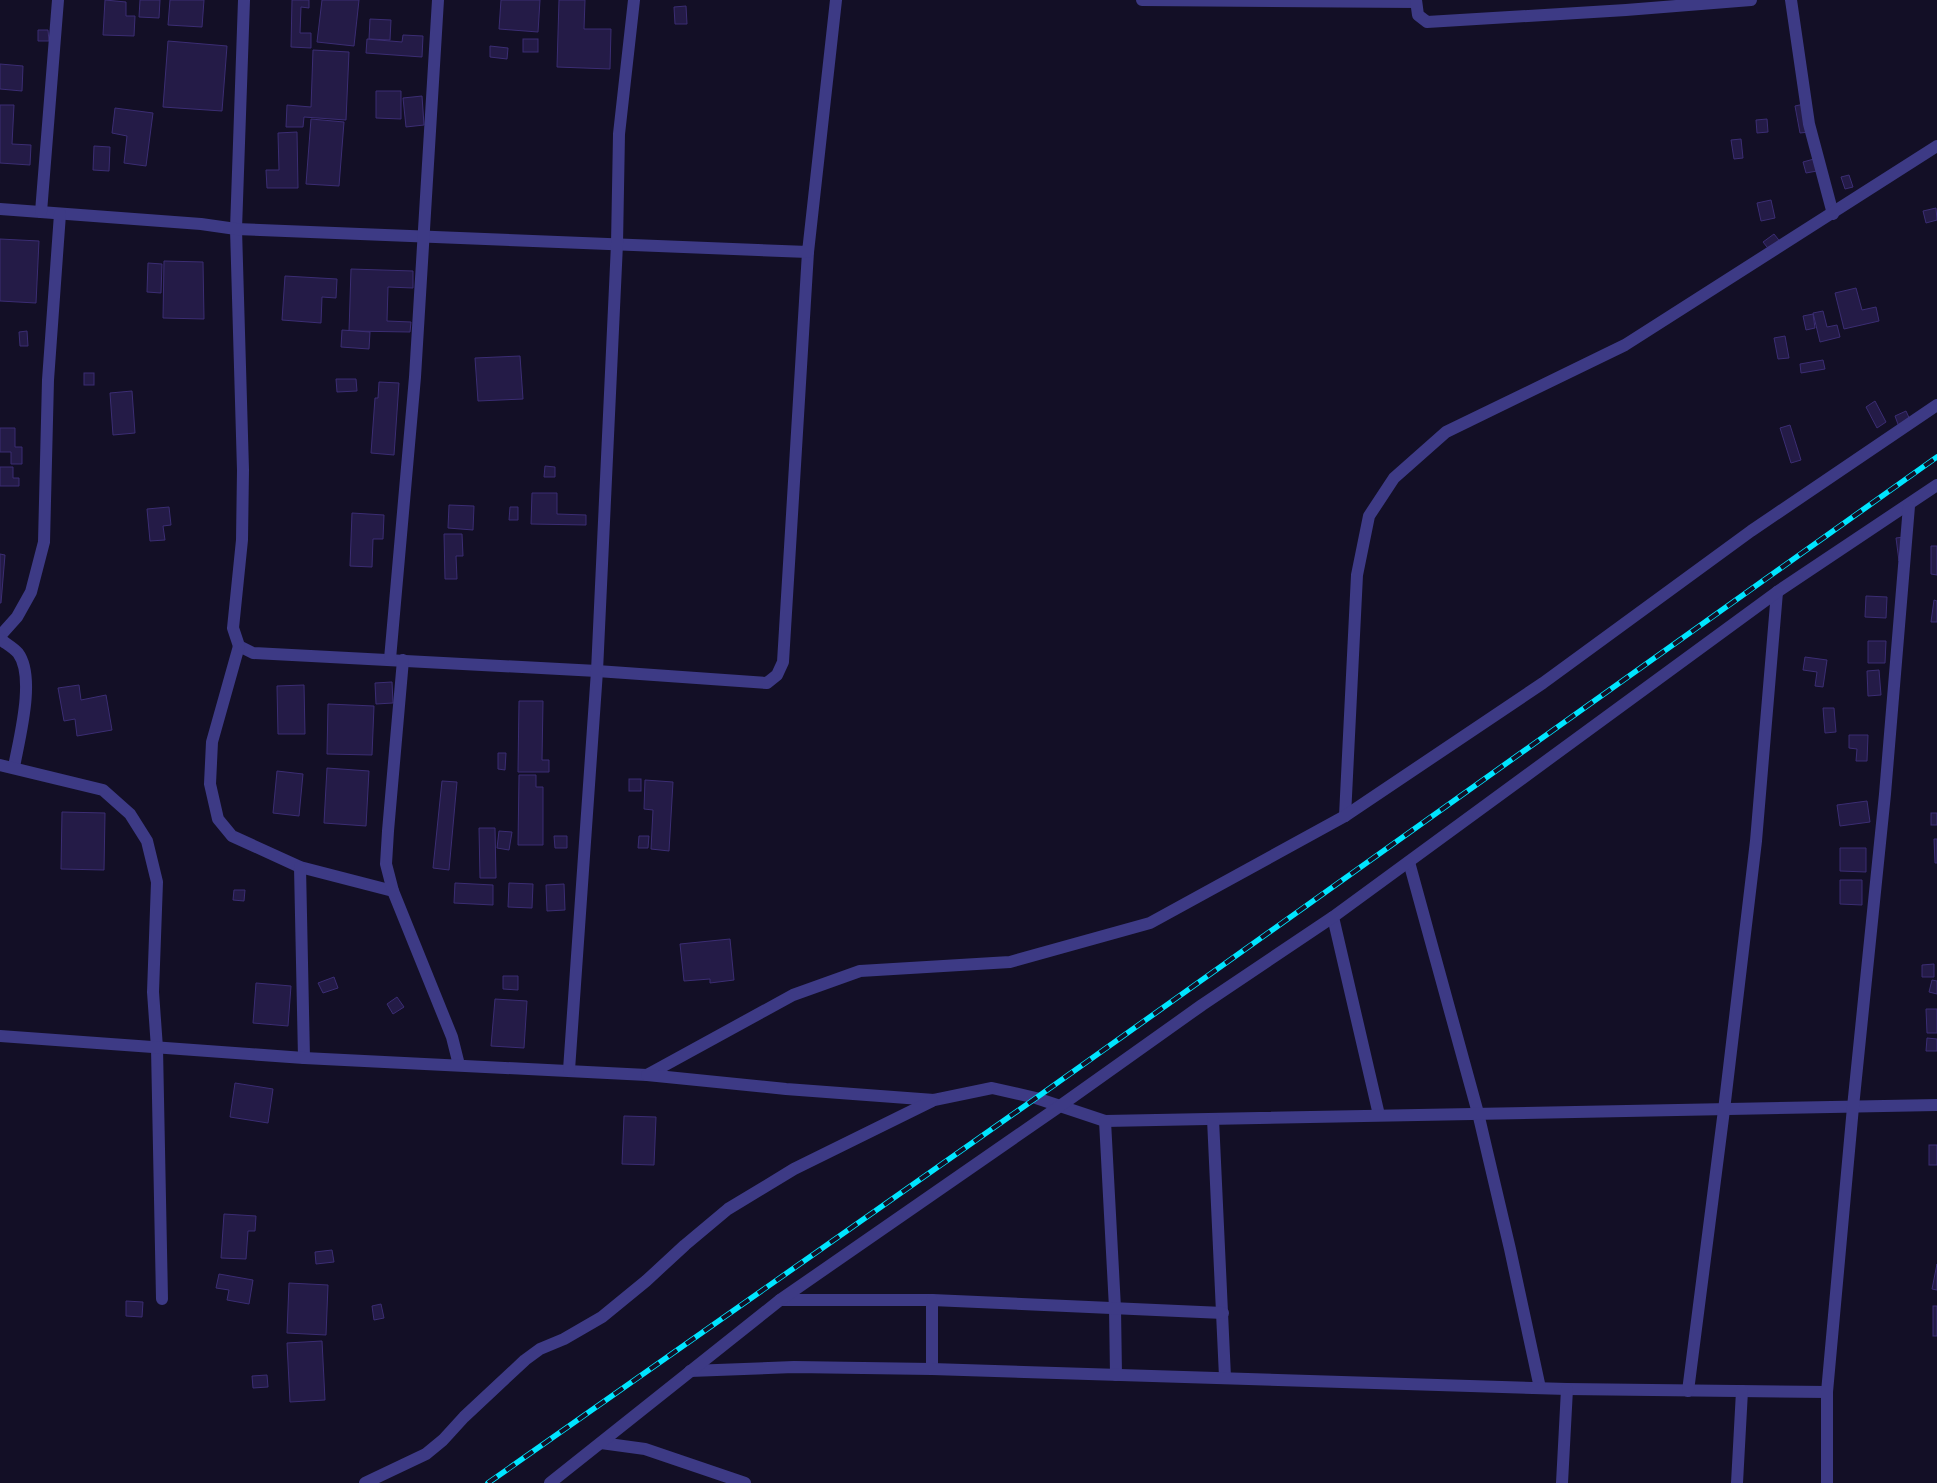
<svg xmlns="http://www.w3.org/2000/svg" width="1937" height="1483" font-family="'DM Sans',sans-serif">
<rect width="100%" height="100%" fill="#130f26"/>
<g fill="#241b47" stroke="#3b2d73">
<polygon points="105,0 126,2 126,16 135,16 134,36 103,35"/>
<polygon points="140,0 160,0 159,18 139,17"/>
<polygon points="170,0 204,0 202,27 168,25"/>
<polygon points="292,0 309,0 309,8 301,7 300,33 311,33 311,48 291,47"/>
<polygon points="322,0 359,0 354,46 317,42"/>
<polygon points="501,0 540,0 538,32 499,29"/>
<polygon points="559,0 585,0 584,29 611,29 610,69 557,67"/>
<polygon points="686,6 687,24 675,24 674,7"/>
<polygon points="370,19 391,20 390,40 369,39"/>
<polygon points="38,30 48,30 49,41 38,41"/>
<polygon points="403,35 423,36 422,57 366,53 367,39 402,42"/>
<rect x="523" y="39" width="15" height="13"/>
<polygon points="168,41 227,46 222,111 163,107"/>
<polygon points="490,46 508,48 507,59 490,57"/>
<polygon points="313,50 349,52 346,120 304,117 303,127 286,127 287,105 311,107"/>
<polygon points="0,64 23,66 22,91 0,89"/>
<polygon points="376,91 401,91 401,119 376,118"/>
<polygon points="422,96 424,125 406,127 403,98"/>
<polygon points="1804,104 1809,132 1800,133 1795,106"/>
<polygon points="0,105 14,105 12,144 31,145 30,165 0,163"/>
<polygon points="115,108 153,113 146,166 124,163 127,136 112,133"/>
<polygon points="311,119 344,122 339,186 306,184"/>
<polygon points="1767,119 1768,132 1757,133 1756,120"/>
<polygon points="297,132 298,188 267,188 266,170 279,170 278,133"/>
<polygon points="1741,139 1743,158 1734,159 1731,140"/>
<polygon points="94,146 110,147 109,171 93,170"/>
<polygon points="1814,159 1817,171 1806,173 1803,162"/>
<polygon points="1849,175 1853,187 1845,189 1841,177"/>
<polygon points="1771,200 1775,218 1761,221 1757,203"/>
<polygon points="1936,208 1937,220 1926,223 1923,211"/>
<polygon points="1774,234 1782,244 1771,252 1763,242"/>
<polygon points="0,239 39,241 36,303 0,301"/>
<polygon points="164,261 203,262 204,319 163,318"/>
<polygon points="148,263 162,264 161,293 147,292"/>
<polygon points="351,269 413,271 413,288 388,287 387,321 411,322 410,332 349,331"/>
<polygon points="285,276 337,279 336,298 322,297 321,323 282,320"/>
<polygon points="1856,288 1862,310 1876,307 1879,321 1844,329 1835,293"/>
<polygon points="1823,311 1827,327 1837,325 1840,337 1820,342 1813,313"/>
<polygon points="1813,314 1815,328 1806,330 1803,316"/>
<polygon points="342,330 370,332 369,349 341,347"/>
<polygon points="27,331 28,346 20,346 19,332"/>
<polygon points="1785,336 1789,358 1778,359 1774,338"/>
<polygon points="520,356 523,399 478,401 475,358"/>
<polygon points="1823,360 1825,369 1801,373 1800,364"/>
<rect x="84" y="373" width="10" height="12"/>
<polygon points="336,379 356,379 357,391 337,392"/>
<polygon points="379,382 399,383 394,455 371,453 375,398 378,398"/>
<polygon points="132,391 135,433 113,435 110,393"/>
<polygon points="1875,401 1886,422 1877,428 1866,407"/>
<polygon points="1906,411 1911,422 1899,427 1895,416"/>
<polygon points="1790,425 1801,460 1791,463 1780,428"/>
<polygon points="0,428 15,428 15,447 22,447 22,464 11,464 11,452 0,452"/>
<polygon points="545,466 555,467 555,477 544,477"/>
<polygon points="0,467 13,467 13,478 19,478 19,486 0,486"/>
<polygon points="532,493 557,493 557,514 586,515 586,525 531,524"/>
<polygon points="449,505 474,506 473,530 448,528"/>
<polygon points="169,507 171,525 163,526 165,540 150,541 147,509"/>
<polygon points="510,507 518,507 518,520 509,520"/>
<polygon points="352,513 384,515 383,539 373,539 372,567 350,566"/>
<polygon points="444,534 462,534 463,556 456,556 457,579 445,579"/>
<polygon points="1904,537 1899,561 1896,538"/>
<polygon points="1931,546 1937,546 1937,575 1931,574"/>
<polygon points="0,554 5,555 1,603 0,603"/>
<polygon points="1866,596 1887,597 1886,618 1865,617"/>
<polygon points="1934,600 1937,601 1937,622 1931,622"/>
<polygon points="1868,641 1886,641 1885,663 1868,663"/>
<polygon points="1805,657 1827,660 1823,687 1815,686 1817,672 1803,670"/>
<polygon points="1879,670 1881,695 1868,696 1867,671"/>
<polygon points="392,682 393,703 376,704 375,683"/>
<polygon points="79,685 81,700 106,695 112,730 77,736 75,719 64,721 58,688"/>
<polygon points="304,685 305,734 278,734 277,686"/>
<polygon points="519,701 543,701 542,760 549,760 549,772 518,772"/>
<polygon points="328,704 374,706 372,755 327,754"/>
<polygon points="1823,708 1834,708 1836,732 1825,733"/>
<polygon points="1849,735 1868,735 1867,761 1856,761 1857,749 1849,748"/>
<polygon points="498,753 506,753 505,770 498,769"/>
<polygon points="327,768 369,771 366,826 324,823"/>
<polygon points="277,771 303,774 299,816 273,813"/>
<polygon points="519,775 536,775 536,787 543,787 543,845 518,845"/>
<rect x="629" y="779" width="12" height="12"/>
<polygon points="645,780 673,782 669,851 651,849 653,810 644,809"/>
<polygon points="442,781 457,782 449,870 433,868"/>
<polygon points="1867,801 1870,822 1840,826 1837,805"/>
<polygon points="62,812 105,813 104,870 61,869"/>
<rect x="1931" y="813" width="6" height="12"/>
<polygon points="479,828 495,828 496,878 480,878"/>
<polygon points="499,831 512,832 509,850 497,848"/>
<polygon points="554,836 567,836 567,848 555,848"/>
<polygon points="639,836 649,836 648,848 638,848"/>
<polygon points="1934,839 1937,839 1937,863 1935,863"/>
<polygon points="1840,848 1866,848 1866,872 1840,871"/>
<polygon points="1840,880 1862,880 1862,905 1840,904"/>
<polygon points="455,883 493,885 493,905 454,903"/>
<polygon points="509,883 533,884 532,908 508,907"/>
<polygon points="564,884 565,910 547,911 546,885"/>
<polygon points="234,890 245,890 244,901 233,900"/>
<polygon points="730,939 734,980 710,983 710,979 684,981 680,944"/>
<polygon points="1934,964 1934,977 1922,977 1922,965"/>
<polygon points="503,976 518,976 518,990 503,989"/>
<polygon points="334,977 338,988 323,993 318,983"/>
<polygon points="1932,980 1937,981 1937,994 1929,992"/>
<polygon points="256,983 291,986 288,1026 253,1023"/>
<polygon points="397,997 404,1007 393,1014 387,1004"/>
<polygon points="495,999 527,1001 524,1048 491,1046"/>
<polygon points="1926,1009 1937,1009 1937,1033 1927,1033"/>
<polygon points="1927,1038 1937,1039 1937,1051 1926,1051"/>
<polygon points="235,1083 273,1089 268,1123 230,1117"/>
<polygon points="624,1116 656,1117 654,1165 622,1164"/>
<rect x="1929" y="1145" width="8" height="20"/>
<polygon points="224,1214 256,1216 255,1231 248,1231 246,1259 221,1258"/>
<polygon points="332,1250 334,1262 316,1264 315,1252"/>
<polygon points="1937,1264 1937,1290 1932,1289"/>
<polygon points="219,1274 253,1280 249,1304 227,1300 229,1290 216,1288"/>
<polygon points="289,1283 328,1285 326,1335 287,1333"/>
<polygon points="126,1301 143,1302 142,1317 126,1316"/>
<polygon points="381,1304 384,1318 374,1320 372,1306"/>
<rect x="1933" y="1306" width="4" height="30"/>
<polygon points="322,1341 325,1400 290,1402 287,1343"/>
<polygon points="267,1375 268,1387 253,1388 252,1376"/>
</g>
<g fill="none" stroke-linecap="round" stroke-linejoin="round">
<g stroke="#3d3a85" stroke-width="12">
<polyline points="244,0 236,229 243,470 242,540 233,628 239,646 253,653 597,671 767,683 777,675 783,662 808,252"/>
<polyline points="1142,0 1416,2"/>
<polyline points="1416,0 1418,15 1427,22 1626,10 1751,0"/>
<polyline points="1791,0 1809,124 1833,214"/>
<polyline points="0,209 201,224 236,229 808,252 836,0"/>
<polyline points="41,212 58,0"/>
<polyline points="0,636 17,617 31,592 44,542 48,380 60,214"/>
<path d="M0,639C5,643 14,648 18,653C36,677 19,739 14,767"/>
<polyline points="239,646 212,742 210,784 218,819 232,836 300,867 393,891"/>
<polyline points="390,659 415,377 438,0"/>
<polyline points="403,660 388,831 386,864 393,891 452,1037 459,1065"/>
<polyline points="0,765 103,790 130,814 147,841 157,882 153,992 157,1048 162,1299"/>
<polyline points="1345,816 1357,575 1369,516 1394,478 1446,432 1625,345 1937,146"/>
<polyline points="1409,862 1478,1113 1510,1249 1540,1388"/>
<polyline points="300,867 304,1058"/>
<polyline points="1333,917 1379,1115"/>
<polyline points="0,1036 304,1058 647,1075 793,995 860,971 1010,962 1150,923 1345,816 1543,683 1751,531 1937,405"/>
<polyline points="569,1070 597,671 617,244 619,134 634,0"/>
<polyline points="647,1075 786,1089 934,1100 992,1088 1036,1098 1105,1121 1937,1105"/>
<polyline points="1213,1119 1225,1377"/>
<polyline points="1105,1121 1115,1308 1116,1375"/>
<polyline points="780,1300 932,1300 1223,1313"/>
<polyline points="932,1369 932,1300"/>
<polyline points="690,1371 794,1367 932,1369 1567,1389 1827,1392"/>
<polyline points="1688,1391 1724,1110 1756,841 1777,592"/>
<polyline points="601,1443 645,1449 745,1483"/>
<polyline points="365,1483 426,1454 443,1440 464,1417 525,1360 540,1349 564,1339 602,1317 646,1281 685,1245 728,1209 794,1169 932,1101"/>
<polyline points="550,1483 780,1300 1060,1106 1202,1005 1333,917 1777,592 1937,485"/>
<polyline points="1562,1483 1567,1389"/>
<polyline points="1737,1483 1742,1391"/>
<polyline points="1827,1483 1827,1392 1853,1107 1885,794 1909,506"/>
</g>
<g stroke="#00e5ff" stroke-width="5.5">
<polyline id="rail" points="488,1483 1036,1098 1937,457"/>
</g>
<use href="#rail" stroke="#130f26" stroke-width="4" stroke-dasharray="11" stroke-linecap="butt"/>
</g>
</svg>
